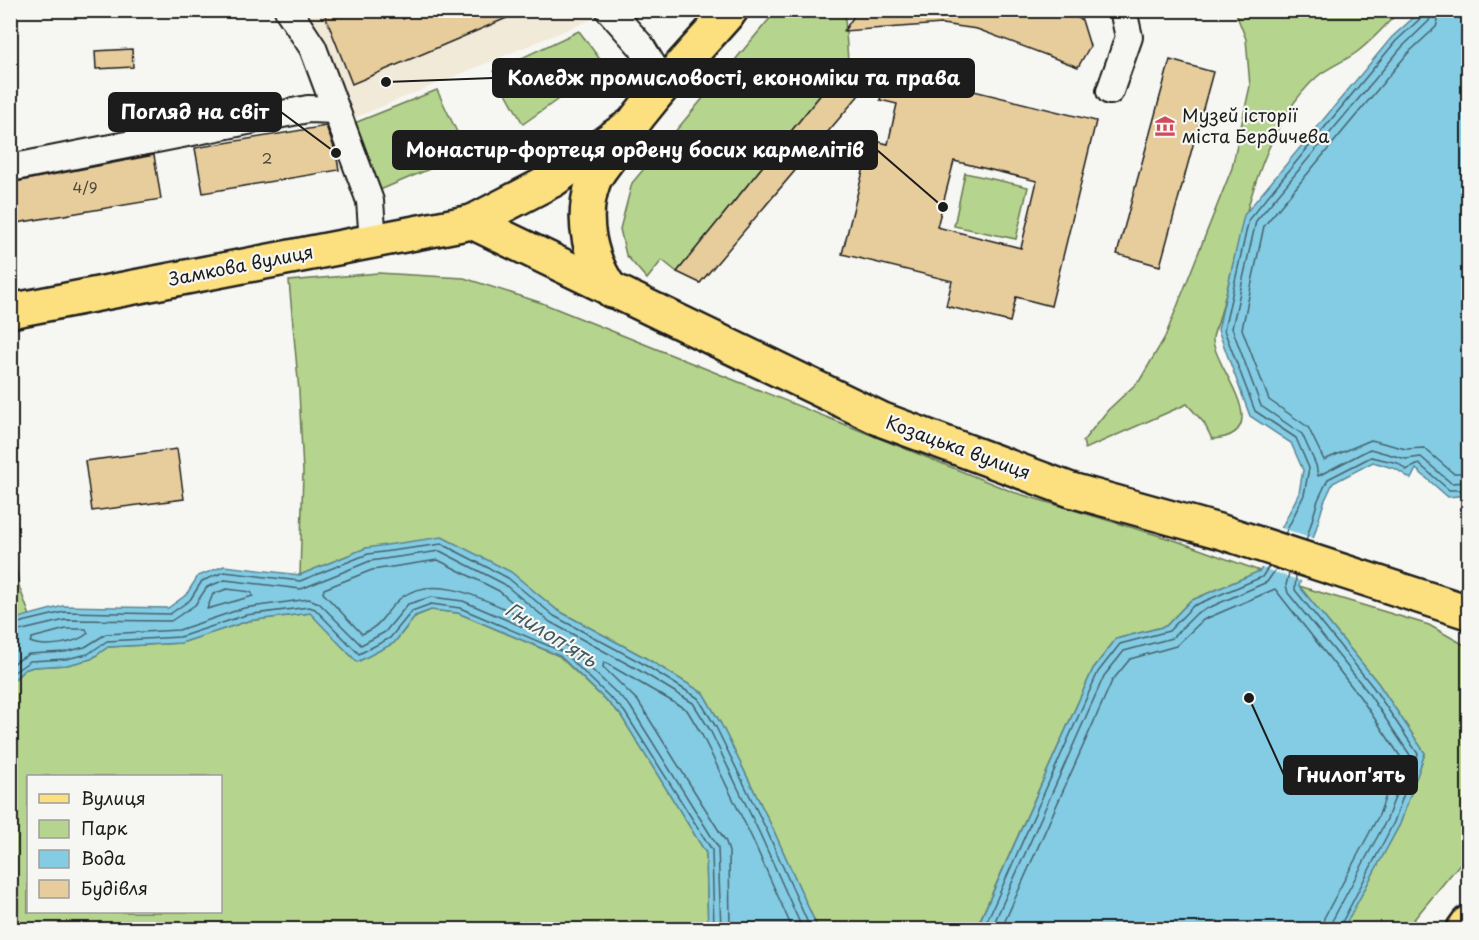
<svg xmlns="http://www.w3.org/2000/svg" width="1479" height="940" font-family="'Playpen Sans',sans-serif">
<rect width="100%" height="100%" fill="#f6f6f2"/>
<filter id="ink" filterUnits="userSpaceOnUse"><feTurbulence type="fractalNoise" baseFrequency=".0167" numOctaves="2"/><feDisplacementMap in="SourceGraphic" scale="12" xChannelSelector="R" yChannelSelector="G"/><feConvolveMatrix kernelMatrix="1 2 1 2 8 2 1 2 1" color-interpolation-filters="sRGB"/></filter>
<g filter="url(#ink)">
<polygon fill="#f2ead8" points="592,10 595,18 347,121 311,33 289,43 277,11"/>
<g fill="#b5d48d" stroke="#687854" stroke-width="1.5" fill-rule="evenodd">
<polygon points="776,11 850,11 845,18 848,61 677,272 662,260 647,279 626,255 620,229 632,183"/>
<path d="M1235,11H1399C1386,25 1373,40 1357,52C1345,61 1329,67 1318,76C1255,131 1240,247 1218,323C1216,328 1212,336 1213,341C1215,368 1278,435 1212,439L1204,423L1187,404L1085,449L1083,441L1108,410L1140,380L1165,337L1232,168L1250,86L1246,39Z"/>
<polygon points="579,31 605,66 523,124 494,71"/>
<polygon points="437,90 467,153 373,193 347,126"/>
<polygon points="965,173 1028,187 1016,239 954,226"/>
<polygon points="378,273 464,278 542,303 1013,492 1177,541 1260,571 1190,601 1166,626 1116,639 1093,669 976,929 818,929 773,829 721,724 703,693 644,657 557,610 511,573 366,548 300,575 303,472 299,391 289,281"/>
<polygon points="10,522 19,586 30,616 11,620"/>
<polygon points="1299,586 1429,625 1468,647 1468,854 1406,929 1343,929 1400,824 1425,753 1378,683"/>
<path d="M431,610L458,613L559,656L620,714L706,853L708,929L11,930V683L24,670L33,667L67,665L91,659L108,647L181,643L248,621L311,613L357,662L394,643L416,616ZM28,776H220V912H28Z"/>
</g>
<g fill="#83cce4" stroke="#5a8694" stroke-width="1.5">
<polygon points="1421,11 1468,11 1468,495 1448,497 1416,469 1411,479 1396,469 1373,462 1333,483 1324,502 1299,586 1378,683 1425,753 1400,824 1343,929 976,930 1093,669 1116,639 1166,626 1190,601 1260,571 1299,493 1303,470 1291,443 1250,416 1218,330 1244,215 1392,37"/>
<polygon points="442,537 511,572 557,610 644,657 703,693 721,724 773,829 818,929 708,929 706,853 620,714 560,656 458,613 431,610 415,616 394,643 357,662 310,613 248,621 181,643 108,647 91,659 67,665 33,667 24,670 11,683 11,620 63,606 168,608 186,595 198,576 224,566 300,575 366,548"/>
</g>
<polygon fill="#f6f6f2" points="1278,527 1316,539 1304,582 1259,567"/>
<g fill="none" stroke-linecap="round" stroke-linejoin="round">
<g stroke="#45626c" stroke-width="1.5">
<polyline points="1432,10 1429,21 1402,47 1256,221 1232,328 1261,406 1302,434 1316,465 1318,476 1370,449 1406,459 1421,457 1451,483 1468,482"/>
<polyline points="1441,10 1436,27 1408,53 1264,226 1242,329 1269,400 1308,427 1324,460 1371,440 1406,449 1424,448 1453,473 1468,473"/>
<polyline points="1285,534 1304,495 1309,468 1296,438 1255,411 1224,330 1249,219 1396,41 1422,17 1424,10"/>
<polyline points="1306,541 1318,500 1328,479 1371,457 1398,463 1406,470 1419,464 1449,490 1468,490"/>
<path d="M438,560L499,591L520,609V613L517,614C484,600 437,573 402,597C385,610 384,625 362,634L323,593L324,589L372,570Z"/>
<polyline points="1289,573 1286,585 1288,593 1367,691 1410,755 1387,819 1332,921 1331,930"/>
<polyline points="1296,575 1295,590 1373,687 1418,754 1394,822 1338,930"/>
<polygon points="227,589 251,592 253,596 207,609 213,594"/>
<polyline points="10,625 64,612 170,614 190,600 202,581 224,572 300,581 368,554 442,544 508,578 554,616 640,662 698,698 716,727 767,831 811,930"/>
<path d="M66,629H86L88,633C77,644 44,648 30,642L32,638Z"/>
<polyline points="10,633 65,620 171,621 195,605 207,587 225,580 301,589 370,561 440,551 504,584 550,622 637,669 693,703 710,730 760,834 803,930"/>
<polyline points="10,665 29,654 65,652 85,647 106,634 179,630 244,608 309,599 319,603 361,645 385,632 408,604 431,597 463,601 567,646 630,706 718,847 721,930"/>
<polyline points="10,675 30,661 66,659 88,654 107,641 180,637 246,615 309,607 315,609 359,654 390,638 412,611 431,604 460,608 563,652 624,711 712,850 714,930"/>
<polyline points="730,930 729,852 726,842 638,701 603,667 604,662 687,710 702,735 752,838 793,930"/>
<polyline points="983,930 1098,672 1120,644 1169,631 1193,606 1262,577 1269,566"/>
<polyline points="991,930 1104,676 1124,651 1172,638 1197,613 1267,582 1276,569"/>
<polyline points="1001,930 1112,681 1130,659 1176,646 1203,620 1275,589 1360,697 1400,756 1379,815 1324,918 1322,930"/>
</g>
</g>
<g fill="#e7cd9c" stroke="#1c1c1c" stroke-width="1.5" fill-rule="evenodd">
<polygon points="323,10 399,10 403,19 422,10 523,11 352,84"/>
<polygon points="858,10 1062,10 1082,20 1090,46 1078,67 977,29 942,24 844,31"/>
<polygon points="132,49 133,67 96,69 95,51"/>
<polygon points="1170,60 1213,72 1160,266 1117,254"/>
<polygon points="848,61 881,69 700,283 677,272"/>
<path d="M888,70L1096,121L1051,306L1016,297L1010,322L946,306L952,281L842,254L871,140L888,144L897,104L880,100ZM954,161L1037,181L1021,248L937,227Z"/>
<polygon points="326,126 336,153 339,170 203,193 195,148"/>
<polygon points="154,155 161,199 10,224 10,183"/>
<polygon points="177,449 184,499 92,511 85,461"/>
</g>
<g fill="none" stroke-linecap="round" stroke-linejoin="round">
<g stroke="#1c1c1c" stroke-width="30">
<g id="minor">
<polyline points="288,10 313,48 370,201 373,242"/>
<polyline points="609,10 641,46 665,86"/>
<polyline points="1110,91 1129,37 1123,10"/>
<polyline points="10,168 308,109 336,110"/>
</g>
</g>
<g stroke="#1c1c1c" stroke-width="38">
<g id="major">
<polyline points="472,222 883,420 1071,490 1222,532 1468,612"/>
<path d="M612,291C590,261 580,220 593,183C596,173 605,164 610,156C644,103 689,58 731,10"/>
<polyline points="10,311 472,222 553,180 628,127"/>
<polyline points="1463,930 1468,923"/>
</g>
</g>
<use href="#minor" stroke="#f6f6f2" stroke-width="26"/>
<use href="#major" stroke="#fce080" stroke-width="33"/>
</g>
</g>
<defs>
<g id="museum-bare" transform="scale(1.62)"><path d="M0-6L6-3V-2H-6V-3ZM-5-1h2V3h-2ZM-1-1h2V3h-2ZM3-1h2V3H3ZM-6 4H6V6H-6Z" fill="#d1495b" stroke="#f6f6f2" stroke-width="2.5" paint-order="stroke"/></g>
</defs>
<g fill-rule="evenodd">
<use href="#museum-bare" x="1165" y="126"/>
</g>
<g text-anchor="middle" stroke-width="4.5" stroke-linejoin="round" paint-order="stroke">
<g font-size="15" fill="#4f483c">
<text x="267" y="164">2</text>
<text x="85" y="193">4/9</text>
</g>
<g font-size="18" fill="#1c1c1c" stroke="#f6f6f2" text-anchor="start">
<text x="1182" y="122">Музей історії<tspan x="1182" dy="21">міста Бердичева</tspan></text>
</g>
<g font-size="18" fill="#1c1c1c" stroke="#f6f6f2">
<text transform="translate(241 266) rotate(-11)" y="6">Замкова вулиця</text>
<text transform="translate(958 448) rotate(20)" y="6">Козацька вулиця</text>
</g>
<g font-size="20" font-style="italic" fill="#405a62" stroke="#f6f6f2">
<text transform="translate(551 635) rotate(32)" y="7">Гнилоп'ять</text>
</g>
</g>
<path fill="none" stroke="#1c1c1c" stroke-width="2" d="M386 82L493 78M336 153L281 112M943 207L877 150M1249 698L1284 775"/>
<g fill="#1c1c1c" stroke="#f6f6f2" stroke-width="2">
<circle cx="386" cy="82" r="6"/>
<circle cx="336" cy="153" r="6"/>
<circle cx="943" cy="207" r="6"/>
<circle cx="1249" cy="698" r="6"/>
</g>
<g fill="#1c1c1c" stroke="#1c1c1c" stroke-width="2">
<rect x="493" y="59" width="481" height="38" rx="6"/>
<rect x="109" y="93" width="172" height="38" rx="6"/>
<rect x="393" y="131" width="484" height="38" rx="6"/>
<rect x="1284" y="756" width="133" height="38" rx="6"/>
</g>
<g font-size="20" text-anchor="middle" font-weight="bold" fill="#fff">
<text x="734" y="85">Коледж промисловості, економіки та права</text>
<text x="195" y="119">Погляд на світ</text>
<text x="635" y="157">Монастир-фортеця ордену босих кармелітів</text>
<text x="1351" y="782">Гнилоп'ять</text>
</g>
<rect width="1479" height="940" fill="none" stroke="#f6f6f2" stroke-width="36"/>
<rect x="18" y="18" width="1443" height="904" fill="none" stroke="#1c1c1c" stroke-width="2" filter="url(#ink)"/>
<rect x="27" y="775" width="195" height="138" fill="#f6f6f2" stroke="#9f9f9c" stroke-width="1.5"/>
<rect x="39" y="794" width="30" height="9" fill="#fce080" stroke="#9f9f9c" stroke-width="1.5"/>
<text x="81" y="805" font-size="18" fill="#1c1c1c">Вулиця</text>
<rect x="39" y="820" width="30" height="18" fill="#b5d48d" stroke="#9f9f9c" stroke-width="1.5"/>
<text x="81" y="835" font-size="18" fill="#1c1c1c">Парк</text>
<rect x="39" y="850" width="30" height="18" fill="#83cce4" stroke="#9f9f9c" stroke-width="1.5"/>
<text x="81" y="865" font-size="18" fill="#1c1c1c">Вода</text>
<rect x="39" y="880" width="30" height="18" fill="#e7cd9c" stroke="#9f9f9c" stroke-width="1.5"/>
<text x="81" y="895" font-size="18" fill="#1c1c1c">Будівля</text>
</svg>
